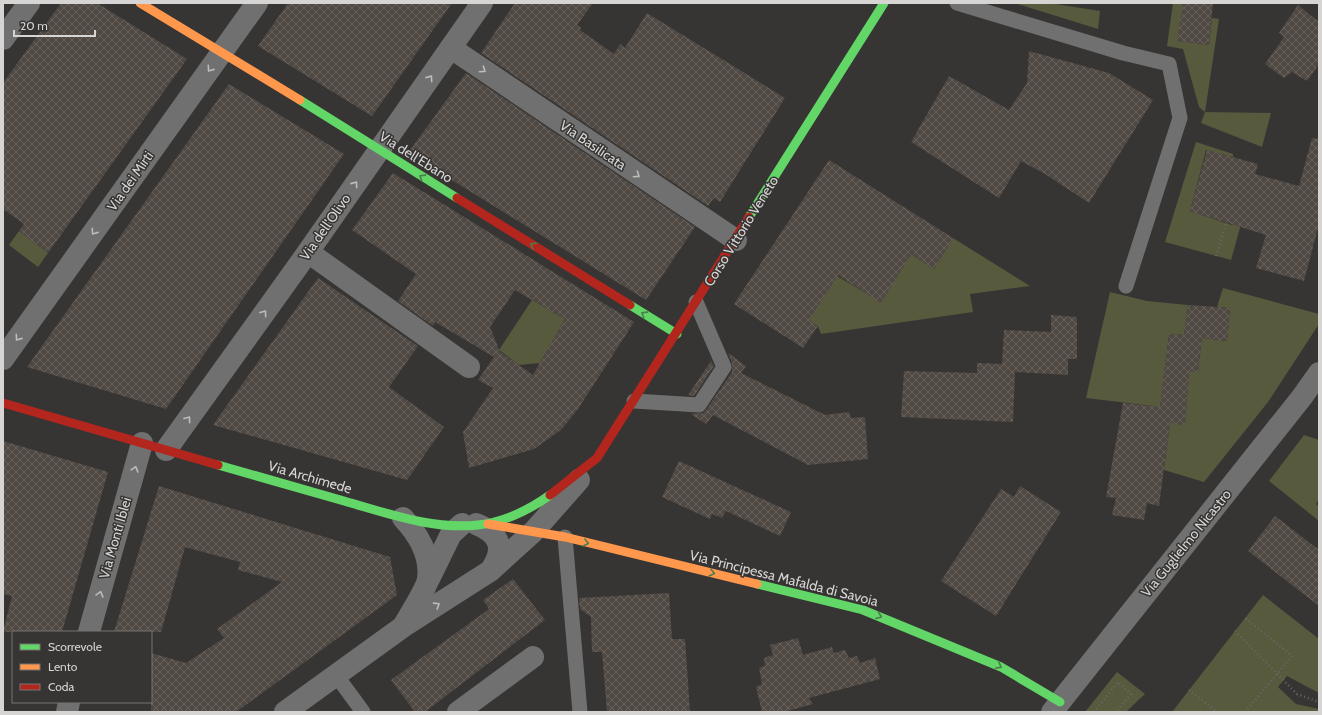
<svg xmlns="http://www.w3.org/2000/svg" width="1322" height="715" font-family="Cabin,sans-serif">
<defs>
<pattern id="building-cross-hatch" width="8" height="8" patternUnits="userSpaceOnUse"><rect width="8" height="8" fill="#504842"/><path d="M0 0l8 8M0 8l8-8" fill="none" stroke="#68625c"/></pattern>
</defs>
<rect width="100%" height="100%" fill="#363534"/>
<g fill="#575a3c">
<polygon points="1014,3 1049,3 1100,11 1098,29"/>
<polygon points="1173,3 1183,3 1178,41 1209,45 1212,18 1219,19 1205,112 1271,113 1262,147 1201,123 1205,112 1199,107 1183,49 1167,46"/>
<polygon points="1196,142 1233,154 1233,157 1206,150 1190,211 1232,225 1243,217 1231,260 1165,242"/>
<polygon points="19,231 48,253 38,267 9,245"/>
<polygon points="953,238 1030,286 970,294 973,312 821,334 818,326 798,314 837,276 881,302 911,254 934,269"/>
<polygon points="1223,288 1319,314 1319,324 1268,402 1204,482 1164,470 1170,422 1185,425 1189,372 1198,372 1202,338 1227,341 1230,308 1217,307"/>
<polygon points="1110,292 1147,301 1188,305 1184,335 1169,334 1159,416 1153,406 1086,398"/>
<polygon points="532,300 565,319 540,363 519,365 499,350"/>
<polygon points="1304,435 1319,440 1319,499 1316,504 1319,507 1319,521 1269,481"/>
<polygon points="1263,595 1319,639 1319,693 1287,676 1278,687 1296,704 1319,709 1319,712 1172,712"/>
<polygon points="1117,672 1145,694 1126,712 1085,712"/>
</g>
<g fill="url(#building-cross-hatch)" fill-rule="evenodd">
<polygon points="61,3 97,3 187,59 48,253 19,231 24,224 3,209 3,83"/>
<polygon points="288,3 452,3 372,116 258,46"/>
<polygon points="515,3 593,3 577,25 581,28 580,30 614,54 620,44 625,48 647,13 785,98 720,202 714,198 708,206 481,53"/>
<polygon points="1183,3 1213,3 1209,45 1177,41"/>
<polygon points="1298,5 1319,22 1319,64 1307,81 1292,72 1284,78 1265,64 1284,37 1279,33"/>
<polygon points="1029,51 1109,73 1153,100 1089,203 1045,174 1021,161 999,198 911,142 949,76 1009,110 1027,83"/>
<polygon points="466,73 695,227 646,300 408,153"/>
<polygon points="229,84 344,154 166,409 27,367"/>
<polygon points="1312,138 1319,139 1319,224 1304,281 1256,268 1266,235 1190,211 1207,150 1258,164 1255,174 1299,186"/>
<polygon points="829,160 953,238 934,269 911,254 881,303 838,275 809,320 818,326 803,348 734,304"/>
<path d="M393,173L634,322L578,409L561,430L534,449L469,468L463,432L493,388L478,380L494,357L435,322L433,326L398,301L416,274L352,230ZM515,290L565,319L533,375L500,352L490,327Z"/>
<polygon points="318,278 418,346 389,387 444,427 407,480 213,425"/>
<polygon points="1188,305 1230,308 1227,341 1202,338 1198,372 1189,372 1185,426 1170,422 1159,506 1147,503 1144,520 1112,515 1116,498 1106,497 1123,403 1160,407 1169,334 1184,335"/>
<polygon points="1051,315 1077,317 1077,359 1068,359 1068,375 1015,372 1013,422 901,417 904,371 977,373 977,363 1002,364 1004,330 1051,332"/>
<polygon points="728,353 746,366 741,373 825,415 849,412 851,418 865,417 868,459 808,465 713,415 706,424 691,414 703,413 706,410 732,372 732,364"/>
<polygon points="711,361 714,366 694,396 688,395"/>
<polygon points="3,441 108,472 62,632 3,632 12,596 3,594"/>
<polygon points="679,461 791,512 780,536 726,511 722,518 712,514 710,519 662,497"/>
<polygon points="159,486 390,557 397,595 236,712 151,712 151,653 186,663 224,638 217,629 282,582 238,570 240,562 185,547 161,632 114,632"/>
<polygon points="1020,486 1061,512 996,616 941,581 1001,489 1014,497"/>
<polygon points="1275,516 1319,550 1319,606 1248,551"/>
<polygon points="513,579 545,620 425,712 415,712 391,680 489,609 483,600"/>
<polygon points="669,593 672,639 685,639 690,712 607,712 602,652 592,652 591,617 580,609 579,598"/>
<polygon points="798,638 803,655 832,647 834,653 845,650 849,658 857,656 860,663 875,658 880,679 809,698 813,704 784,712 762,712 756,687 762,684 759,668 765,666 764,658 773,655 770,645"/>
</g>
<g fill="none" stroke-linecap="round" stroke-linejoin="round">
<g stroke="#6a6969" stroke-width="2.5" stroke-dasharray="1 3" stroke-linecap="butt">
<polyline points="1216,256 1226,223"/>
<polyline points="1235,631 1297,694 1319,702"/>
<polyline points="1189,690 1217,712"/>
<polyline points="1094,712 1118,682 1131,694 1116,712"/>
<polyline points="1245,712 1292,656 1245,618"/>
</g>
<g stroke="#707070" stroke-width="15">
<polyline points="957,3 1123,53 1169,64 1180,118 1126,286"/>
<polyline points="634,401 699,405 724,367 696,302"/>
<polyline points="565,537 580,712"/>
<polyline points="336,675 363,712"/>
</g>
<g stroke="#707070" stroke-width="22">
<polyline points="3,39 29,3"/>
<polyline points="451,48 736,240"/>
<polyline points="308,252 469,367"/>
<polyline points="3,359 257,3"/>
<polyline points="166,450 308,252 482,3"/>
<path d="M403,518C418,534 431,556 428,579C427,588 409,616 404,625"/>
<path d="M476,524C501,534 505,549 491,570"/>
<polyline points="429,579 451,534 462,524"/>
<polyline points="89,632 142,443"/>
<polyline points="67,712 69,702"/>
<polyline points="285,712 404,626 490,571 534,531 579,480"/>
<polyline points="458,712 533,657"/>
<polyline points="1052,712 1302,397 1319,373"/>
</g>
<g stroke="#63d668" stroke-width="9">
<polyline points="300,100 457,198"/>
<polyline points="749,217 884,3"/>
<polyline points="630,305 677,334"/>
<path d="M218,465C260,477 302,489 344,501C387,513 432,530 478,525C504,522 529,510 550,495"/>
<polyline points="757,584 863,610 1001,667 1060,702"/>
</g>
<g stroke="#ff974d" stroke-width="9">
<polyline points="140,3 300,100"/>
<polyline points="488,524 565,537 757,584"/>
</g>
<g stroke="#b3261e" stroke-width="9">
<polyline points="457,198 630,305"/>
<polyline points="3,403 218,465"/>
<polyline points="550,495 597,458 749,217"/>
</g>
</g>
<defs><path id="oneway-chevron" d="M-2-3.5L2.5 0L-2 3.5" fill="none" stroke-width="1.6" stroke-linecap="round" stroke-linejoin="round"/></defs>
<g stroke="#bcbcbb">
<use href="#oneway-chevron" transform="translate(210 69) rotate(125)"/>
<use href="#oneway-chevron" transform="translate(483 70) rotate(34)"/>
<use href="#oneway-chevron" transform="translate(430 78) rotate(-55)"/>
<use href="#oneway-chevron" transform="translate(637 175) rotate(34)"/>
<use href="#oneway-chevron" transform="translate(355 184) rotate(-55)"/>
<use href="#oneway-chevron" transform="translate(94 232) rotate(125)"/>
<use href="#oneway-chevron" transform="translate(264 313) rotate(-54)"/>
<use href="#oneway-chevron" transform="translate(18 338) rotate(125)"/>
<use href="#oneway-chevron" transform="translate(188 419) rotate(-54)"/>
<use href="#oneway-chevron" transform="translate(135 469) rotate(-74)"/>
<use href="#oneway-chevron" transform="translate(100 594) rotate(-74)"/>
<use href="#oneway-chevron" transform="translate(437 605) rotate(-32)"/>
</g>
<g stroke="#4b7d4b">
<use href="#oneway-chevron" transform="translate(422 177) rotate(-148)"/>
<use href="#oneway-chevron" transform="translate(533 245) rotate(-148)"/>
<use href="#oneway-chevron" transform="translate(644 314) rotate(-148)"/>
<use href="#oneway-chevron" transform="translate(586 543) rotate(14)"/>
<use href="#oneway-chevron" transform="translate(712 573) rotate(14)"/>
<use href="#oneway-chevron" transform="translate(879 616) rotate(21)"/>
<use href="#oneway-chevron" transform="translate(999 666) rotate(26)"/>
</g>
<g text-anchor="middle" stroke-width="3" stroke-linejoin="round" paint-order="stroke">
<g font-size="14" fill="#d6d5d4" stroke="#373533">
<text transform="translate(593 145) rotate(34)" y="5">Via Basilicata</text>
<text transform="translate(416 157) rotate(32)" y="5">Via dell'Ebano</text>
<text transform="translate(130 181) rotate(-55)" y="5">Via dei Mirti</text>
<text transform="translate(325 227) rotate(-55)" y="5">Via dell'Olivo</text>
<text transform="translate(741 231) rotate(-58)" y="5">Corso Vittorio Veneto</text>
<text transform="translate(310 477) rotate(16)" y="5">Via Archimede</text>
<text transform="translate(115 538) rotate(-74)" y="5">Via Monti Iblei</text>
<text transform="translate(1186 543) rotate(-51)" y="5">Via Guglielmo Nicastro</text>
<text transform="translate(784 578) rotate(14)" y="5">Via Principessa Mafalda di Savoia</text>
</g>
</g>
<rect width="1322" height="715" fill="none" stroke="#d6d5d4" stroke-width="8"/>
<rect x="12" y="631" width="140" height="72" fill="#373533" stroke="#777573"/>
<rect x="20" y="644" width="20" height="6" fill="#63d668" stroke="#777573"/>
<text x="48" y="651" font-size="12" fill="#d6d5d4">Scorrevole</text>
<rect x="20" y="664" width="20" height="6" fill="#ff974d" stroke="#777573"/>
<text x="48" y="671" font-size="12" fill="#d6d5d4">Lento</text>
<rect x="20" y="684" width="20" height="6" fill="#b3261e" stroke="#777573"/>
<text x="48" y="691" font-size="12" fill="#d6d5d4">Coda</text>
<path d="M14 30v6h81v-6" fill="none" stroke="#d6d5d4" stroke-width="2"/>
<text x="20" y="30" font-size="12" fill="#d6d5d4" stroke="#373533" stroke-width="3" paint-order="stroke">20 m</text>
</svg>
